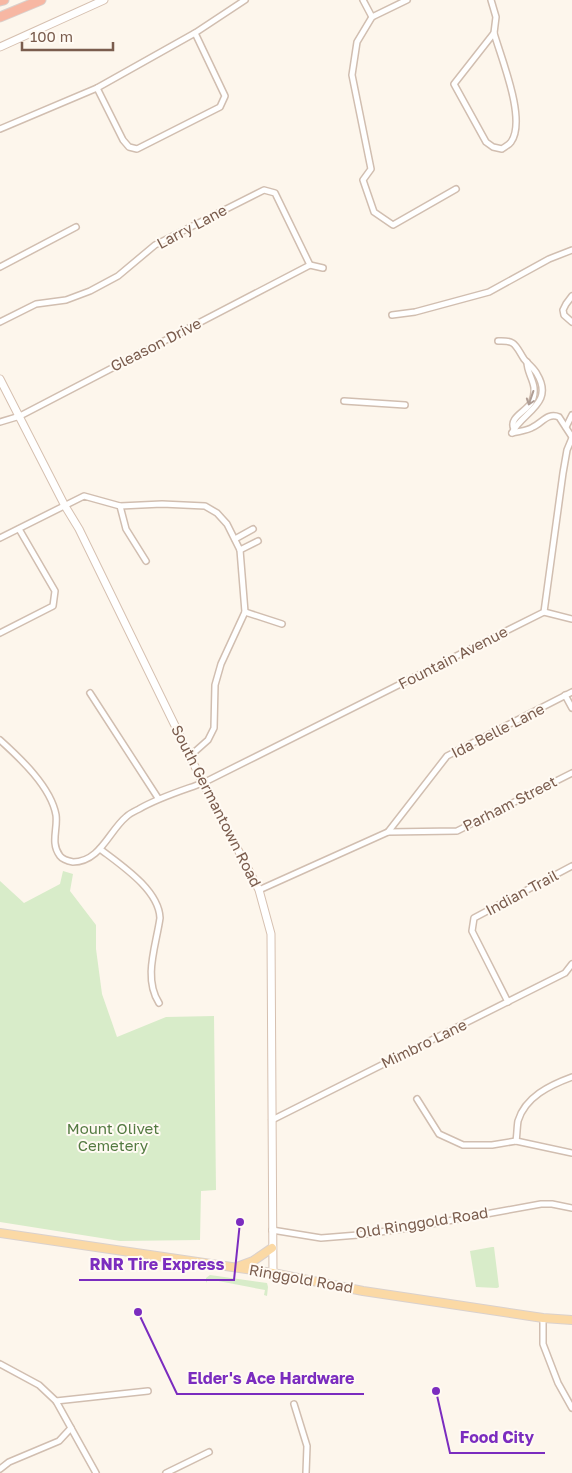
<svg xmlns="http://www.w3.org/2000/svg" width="572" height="1473" font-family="'Golos Text',sans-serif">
<rect width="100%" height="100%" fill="#fdf6ec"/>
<g fill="#d8ecc9">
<polygon points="63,871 73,874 70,891 96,925 96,949 102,994 117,1037 166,1017 214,1016 216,1190 201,1191 200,1240 120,1241 0,1222 0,881 24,903 60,884"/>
<polygon points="492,1247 494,1247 499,1287 497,1288 476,1287 470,1251"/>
<polygon points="210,1275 267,1283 268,1287 267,1296 264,1295 265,1290 208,1279 206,1283 206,1278"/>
</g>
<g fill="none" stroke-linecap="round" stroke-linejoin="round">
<g stroke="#d1beb0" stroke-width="8">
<g id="street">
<polyline points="363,0 372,17"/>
<polyline points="407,0 372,17 357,42 352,75 371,169 363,180 374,212 393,225 456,189"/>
<polyline points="491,0 496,17 494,33"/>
<path d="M494,33C501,58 527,120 511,142C509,145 504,147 502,149L493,147L486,142L454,84Z"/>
<polyline points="97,88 123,140 129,147 137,149 220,107 225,96 195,33"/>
<polyline points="0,129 97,88 195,33 245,0"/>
<polyline points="0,267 76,227"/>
<polyline points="572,296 566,304 563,310 564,315 572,322"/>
<polyline points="392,315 415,312 489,292 549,259 572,250"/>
<polyline points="0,322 36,304 66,300 90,291 118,276 155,245 264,190 275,193 310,265 323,268"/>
<path d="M498,341C516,340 515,345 524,359C528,364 534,368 537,374C555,404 522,412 512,433"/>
<polyline points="344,401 405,405"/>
<polyline points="0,422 20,416 310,265"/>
<polyline points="566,427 572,415"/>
<path d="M514,429C508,417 528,411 532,401C539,384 527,376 527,362"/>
<path d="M512,433C519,431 527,431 533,427C542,423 548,412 559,417L572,437"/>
<polyline points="120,506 126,529 146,561"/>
<polyline points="0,538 84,496 120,506 162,504 205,506 217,513 227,524 240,550 245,612 221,664 215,685 214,728 208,740 190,756"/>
<polyline points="235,539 253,529"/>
<polyline points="240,550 258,541"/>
<polyline points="245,612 282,624"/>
<polyline points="544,612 572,619"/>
<polyline points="0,633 53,606 55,591 19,529"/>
<polyline points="90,693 158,798"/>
<polyline points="565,695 572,708"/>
<path d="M0,740C20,758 51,787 56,815C58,829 50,843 60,856C63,860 68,861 73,862C100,862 109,831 126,817C130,813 135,811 139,809C160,797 181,791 203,783L544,612L563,473L567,450L572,438"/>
<polyline points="388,832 457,831 572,773"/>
<path d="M100,849C121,865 159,890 160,918C156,946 143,978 159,1003"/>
<polyline points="259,890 388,832 447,756 572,692"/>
<polyline points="508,1002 472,931 474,918 572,866"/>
<polyline points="417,1099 439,1134 463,1145 492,1145 516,1141 572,1153"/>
<polyline points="272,1120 565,973 572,964"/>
<path d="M516,1141C517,1135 517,1127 518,1121C525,1097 550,1085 572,1077"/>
<polyline points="272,1230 321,1238 358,1235 409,1228 541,1204 552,1204 572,1208"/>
<polyline points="543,1318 543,1344 558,1383 572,1408"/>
<polyline points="0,1364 39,1385 56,1401 71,1428 59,1441 9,1462 0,1469"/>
<polyline points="56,1401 148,1391"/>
<polyline points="294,1404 307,1446 306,1473"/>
<polyline points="71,1428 96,1473"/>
<polyline points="166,1473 209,1452"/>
</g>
</g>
<g stroke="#d6c0b0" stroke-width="9">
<g id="secondary">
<polyline points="0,47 104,0"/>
<polyline points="0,379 65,506 79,529 203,783 259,890 271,934 273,1273"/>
</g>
</g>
<g stroke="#dad1cd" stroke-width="10">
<g id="primary">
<polyline points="0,1233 273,1273 363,1291 410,1298 543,1318 572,1320"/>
<polyline points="237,1267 253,1261 272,1248"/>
</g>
</g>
<g stroke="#dad1cd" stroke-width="11">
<g id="highway">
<polyline points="0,1 4,0"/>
<polyline points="0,17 41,0"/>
</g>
</g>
<use href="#street" stroke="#fff" stroke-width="5"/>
<use href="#secondary" stroke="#fff" stroke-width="7"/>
<use href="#primary" stroke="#fbd9a5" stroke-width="8"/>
<use href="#highway" stroke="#f7b7a3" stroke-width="9"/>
</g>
<defs><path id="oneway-shaft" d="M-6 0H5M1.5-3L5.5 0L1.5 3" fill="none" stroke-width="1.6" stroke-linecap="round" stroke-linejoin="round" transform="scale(1.25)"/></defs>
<use stroke="#af9d94" href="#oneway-shaft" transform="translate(531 398) rotate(109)"/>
<g text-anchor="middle" stroke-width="4" stroke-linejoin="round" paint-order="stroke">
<g font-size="15" fill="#7a5c4d" stroke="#fffaf3">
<text transform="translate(192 227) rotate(-28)" y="5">Larry Lane</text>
<text transform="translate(156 345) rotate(-27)" y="5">Gleason Drive</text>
<text transform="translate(453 658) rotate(-27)" y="5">Fountain Avenue</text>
<text transform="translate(498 731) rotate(-27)" y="5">Ida Belle Lane</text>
<text transform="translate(510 804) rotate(-27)" y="5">Parham Street</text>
<text transform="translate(216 806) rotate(63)" y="5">South Germantown Road</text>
<text transform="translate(522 893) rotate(-28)" y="5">Indian Trail</text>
<text transform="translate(424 1044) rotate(-26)" y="5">Mimbro Lane</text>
<text transform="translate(422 1223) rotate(-9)" y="5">Old Ringgold Road</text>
<text transform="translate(301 1279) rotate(10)" y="5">Ringgold Road</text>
</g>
<g font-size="15" fill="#537a41" stroke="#fffaf3">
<text x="113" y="1134">Mount Olivet<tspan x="113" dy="17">Cemetery</tspan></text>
</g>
</g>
<path fill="none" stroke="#7b2cbf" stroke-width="2" d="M240 1222L234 1280H79M138 1312L177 1394H364M436 1391L450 1453H545"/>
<g fill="#7b2cbf" stroke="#fffaf3" stroke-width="2">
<circle cx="240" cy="1222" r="5"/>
<circle cx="138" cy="1312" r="5"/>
<circle cx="436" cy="1391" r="5"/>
</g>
<g font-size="16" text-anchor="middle" font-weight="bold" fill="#7b2cbf" stroke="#fffaf3" stroke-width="4" stroke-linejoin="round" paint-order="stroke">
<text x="157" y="1270">RNR Tire Express</text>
<text x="271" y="1384">Elder's Ace Hardware</text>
<text x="497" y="1443">Food City</text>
</g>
<path d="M22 42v8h91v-8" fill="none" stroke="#7a5c4d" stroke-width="2.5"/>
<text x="30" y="42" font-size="15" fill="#7a5c4d" stroke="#fffaf3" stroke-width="4" paint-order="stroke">100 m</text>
</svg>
